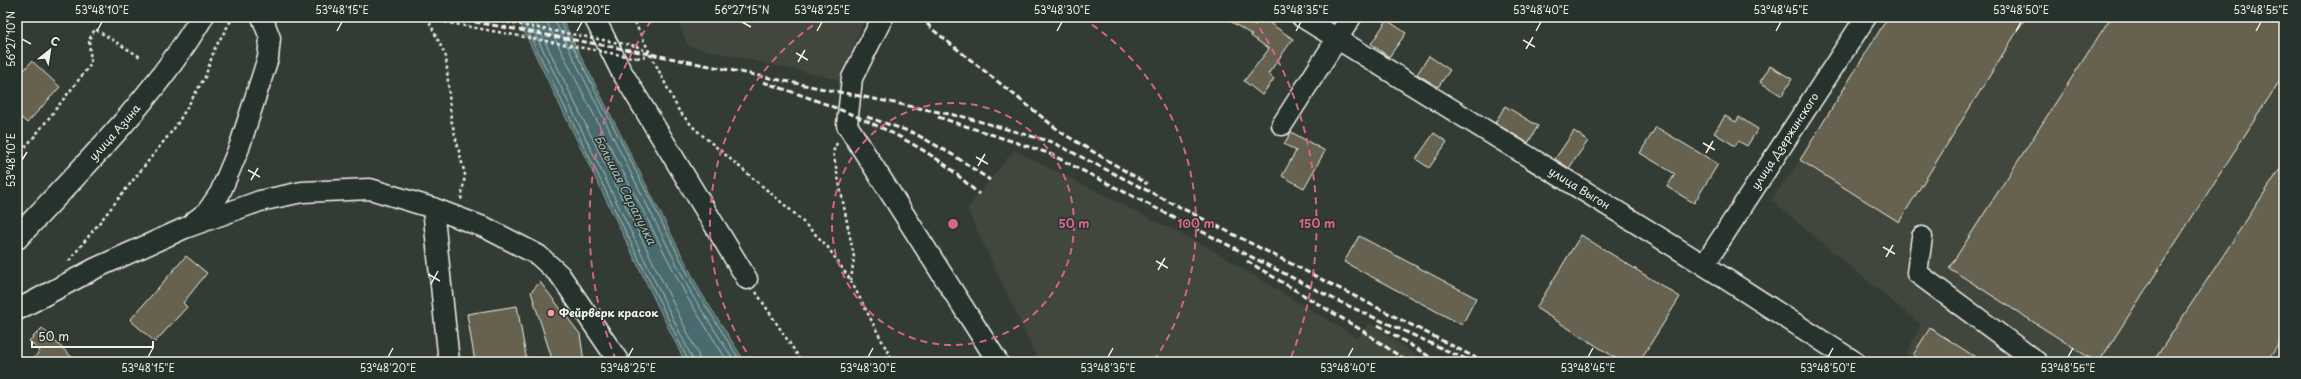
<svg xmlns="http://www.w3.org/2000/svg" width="2301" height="379" font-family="'Playpen Sans',sans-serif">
<rect width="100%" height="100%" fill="#333c34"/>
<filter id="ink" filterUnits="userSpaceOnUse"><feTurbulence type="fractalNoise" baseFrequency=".025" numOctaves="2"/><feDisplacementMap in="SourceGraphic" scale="8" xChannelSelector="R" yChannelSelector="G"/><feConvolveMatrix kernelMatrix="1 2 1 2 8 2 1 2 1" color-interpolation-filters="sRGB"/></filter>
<g filter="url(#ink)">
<g fill="#42473c">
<polygon points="677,17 865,17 840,80 688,46"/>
<polygon points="1888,17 2284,17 2284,362 1921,362 1906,354 1921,325 1771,200 1800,160"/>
<polygon points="1014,150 1212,250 1357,338 1370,323 1426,362 1039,362 967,209"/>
</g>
<polygon fill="#486b6e" stroke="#8da19f" points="517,17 561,17 700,291 745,362 685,362"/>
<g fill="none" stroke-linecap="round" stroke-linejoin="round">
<g stroke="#afbbb7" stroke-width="1">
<polyline points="521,17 689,362"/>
<polyline points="527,17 694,362"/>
<polyline points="533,17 698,354 700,362"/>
<polyline points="547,17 548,25 687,297 728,362"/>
<polyline points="553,17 692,295 735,362"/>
<polyline points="558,17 697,292 741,362"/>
</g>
</g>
<g fill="#66624f" stroke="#f4f1e8">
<polygon points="1224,17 1261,17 1293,39 1268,74 1274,79 1262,95 1244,81 1269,49 1251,36 1252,35"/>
<polygon points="1888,17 2026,17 1899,222 1800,160"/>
<polygon points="2111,17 2284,17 2284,74 2099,362 2096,362 1949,268"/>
<polygon points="1387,20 1406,33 1389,57 1371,44"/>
<polygon points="1429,56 1450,70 1438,87 1417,74"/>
<polygon points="32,61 60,87 27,123 17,114 17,78"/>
<polygon points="1770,66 1792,79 1782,96 1760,82"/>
<polygon points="1505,106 1538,126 1528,143 1495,123"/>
<polygon points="1725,116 1736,122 1739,117 1758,129 1747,146 1738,141 1735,146 1714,133"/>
<polygon points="1656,127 1718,164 1694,203 1667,187 1675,174 1640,153"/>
<polygon points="1574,131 1588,141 1569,168 1555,159"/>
<polygon points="1291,132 1325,151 1304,188 1282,176 1296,151 1284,144"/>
<polygon points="1434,133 1447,142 1429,168 1416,159"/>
<polygon points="2284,163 2284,336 2267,362 2153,362"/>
<polygon points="1581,235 1680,297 1639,362 1622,362 1536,308"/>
<polygon points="1359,236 1476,298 1462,325 1344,262"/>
<polygon points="186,256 207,273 183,303 187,307 155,342 130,320"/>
<polygon points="540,282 580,334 584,362 553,362 531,292"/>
<polygon points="517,306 527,362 475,362 467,314"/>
<polygon points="42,328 59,345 77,362 30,362 40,351 29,341"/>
<polygon points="1930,328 1983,362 1925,362 1913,355"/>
</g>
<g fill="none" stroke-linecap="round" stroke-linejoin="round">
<g stroke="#f4f1e8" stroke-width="23">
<g id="minor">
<polyline points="594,17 620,69 747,279"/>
<polyline points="883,17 852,78 847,125 998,362"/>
<path id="s1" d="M1302,17L1704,265L1855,362"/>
<polyline points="1282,125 1351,17"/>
<polyline points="433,208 449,362"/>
<polyline points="195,221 207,212 220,193 239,148 268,58 270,38 262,17"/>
<polyline points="1922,237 1917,273 2037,362"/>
<path id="s2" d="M1704,265L1866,17"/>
<polyline points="17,310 96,268 185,228 260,201 302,192 370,189 433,208 486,228 538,255 560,275 619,362"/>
</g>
</g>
<g stroke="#f4f1e8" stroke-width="25">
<g id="major">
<path id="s3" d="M17,238C82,168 153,99 202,17"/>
</g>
</g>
<g stroke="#f4f1e8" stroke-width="2.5" stroke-dasharray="3 3" stroke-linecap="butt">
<polyline points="427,17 446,57 451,119 465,175 461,200"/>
<polyline points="432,17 439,21"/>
<polyline points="632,17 679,111 695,129 794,213 827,246 851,281 893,362"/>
<polyline points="636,46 652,54"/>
<polyline points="637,58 651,55"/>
<polyline points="837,143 833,152 854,257 851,280"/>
<polyline points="17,156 34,137 91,64 89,40 95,29 142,58"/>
<polyline points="69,261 176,126 205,77 215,48 233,17"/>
<polyline points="756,292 802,362"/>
</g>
<use href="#minor" stroke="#26332d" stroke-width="20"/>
<use href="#major" stroke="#26332d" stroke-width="22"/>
<g stroke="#f4f1e8" stroke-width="3" stroke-dasharray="6 3" stroke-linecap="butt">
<polyline points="448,17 635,51 964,117 1052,142 1484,362"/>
<polyline points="921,17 932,29 1062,133 1147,184"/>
<path d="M763,82C826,103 890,126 944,164C956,173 967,184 979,194"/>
<polyline points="867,117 914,133 953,155 990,180"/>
<polyline points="938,117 1048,153 1340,302 1470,361"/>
<polyline points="1247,261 1363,331 1408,362"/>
<polyline points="1378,325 1438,362"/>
</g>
<g stroke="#f4f1e8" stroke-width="2.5" stroke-dasharray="3 3" stroke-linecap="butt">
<polyline points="478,17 636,46"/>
<polyline points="439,21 637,58"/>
</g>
</g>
</g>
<path fill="none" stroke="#f4f1e8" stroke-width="1.5" d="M742,22L751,27M97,31L102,22M337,31L342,22M577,31L582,22M817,31L822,22M1057,31L1062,22M1296,31L1301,22M1536,31L1541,22M1776,31L1781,22M2016,31L2021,22M2256,31L2261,22M22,39L31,44M1523,40L1535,47M1526,49L1533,37M796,53L808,60M798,62L805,50M1703,143L1715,150M1706,153L1713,141M976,157L988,164M22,160L27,152M978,166L985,154M248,170L260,177M251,180L258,168M1883,247L1895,254M1886,257L1893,245M1156,261L1168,268M1158,270L1165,258M428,274L440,281M431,284L438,271M148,357L153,348M388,357L393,348M628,357L633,348M868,357L873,348M1108,357L1113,348M1348,357L1353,348M1588,357L1593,348M1828,357L1833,348M2068,357L2073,348"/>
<g fill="none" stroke="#d4648c" stroke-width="2" stroke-dasharray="7 5">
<circle cx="953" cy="224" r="121"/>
<path d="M753 362A243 243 0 0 1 824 18M1082 18A243 243 0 0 1 1153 362"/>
<path d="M616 360A364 364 0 0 1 653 18M1253 18A364 364 0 0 1 1290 360"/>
</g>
<circle fill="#ff9aa2" stroke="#26332d" stroke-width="1.5" cx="551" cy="313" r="4"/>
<g text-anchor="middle" stroke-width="3" stroke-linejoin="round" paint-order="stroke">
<g font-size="11" fill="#f4f1e8" stroke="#26332d">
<text dy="4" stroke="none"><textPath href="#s3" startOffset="144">улица Азина</textPath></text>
<text dy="4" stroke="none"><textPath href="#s2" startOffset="148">улица Дзержинского</textPath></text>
<text dy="4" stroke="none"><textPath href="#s1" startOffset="326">улица Выгон</textPath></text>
</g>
<g font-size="11" font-weight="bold" fill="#f4f1e8" stroke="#26332d" text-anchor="start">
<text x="559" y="317">Фейрверк красок</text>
</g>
<g font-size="12" font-style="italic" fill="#afbbb7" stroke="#26332d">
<text transform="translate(625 190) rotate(63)" y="4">Большая Сарапулка</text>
</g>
</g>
<circle cx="953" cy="224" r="6" fill="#d4648c" stroke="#26332d" stroke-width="2"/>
<g font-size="12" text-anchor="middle" font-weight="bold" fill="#d4648c" stroke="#26332d" stroke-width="3" stroke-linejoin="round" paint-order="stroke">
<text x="1074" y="228">50 m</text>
<text x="1196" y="228">100 m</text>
<text x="1317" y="228">150 m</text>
</g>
<rect width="2301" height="379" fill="none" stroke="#26332d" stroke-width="44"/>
<g transform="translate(50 50) rotate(30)" stroke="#26332d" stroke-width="3" paint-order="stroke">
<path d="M0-3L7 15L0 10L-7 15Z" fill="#f4f1e8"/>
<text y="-6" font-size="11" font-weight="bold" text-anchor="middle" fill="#f4f1e8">С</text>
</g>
<path d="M32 341v6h121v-6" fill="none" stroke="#f4f1e8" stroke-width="2"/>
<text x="38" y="341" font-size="12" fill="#f4f1e8" stroke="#26332d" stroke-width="3" paint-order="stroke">50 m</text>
<rect x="22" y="22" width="2257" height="335" fill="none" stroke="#f4f1e8" stroke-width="1.5"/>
<g font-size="10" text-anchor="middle" fill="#f4f1e8">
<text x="102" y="14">53°48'10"E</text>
<text x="342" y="14">53°48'15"E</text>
<text x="582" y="14">53°48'20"E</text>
<text x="742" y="14">56°27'15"N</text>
<text x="822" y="14">53°48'25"E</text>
<text x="1062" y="14">53°48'30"E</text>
<text x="1301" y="14">53°48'35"E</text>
<text x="1541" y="14">53°48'40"E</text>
<text x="1781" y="14">53°48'45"E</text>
<text x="2021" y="14">53°48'50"E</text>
<text x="2261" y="14">53°48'55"E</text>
<text transform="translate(11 39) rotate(-90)" y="4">56°27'10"N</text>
<text transform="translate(11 160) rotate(-90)" y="4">53°48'10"E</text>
<text x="148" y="372">53°48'15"E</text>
<text x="388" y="372">53°48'20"E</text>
<text x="628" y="372">53°48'25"E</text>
<text x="868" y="372">53°48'30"E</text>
<text x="1108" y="372">53°48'35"E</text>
<text x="1348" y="372">53°48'40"E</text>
<text x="1588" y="372">53°48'45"E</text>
<text x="1828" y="372">53°48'50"E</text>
<text x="2068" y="372">53°48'55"E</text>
</g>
</svg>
